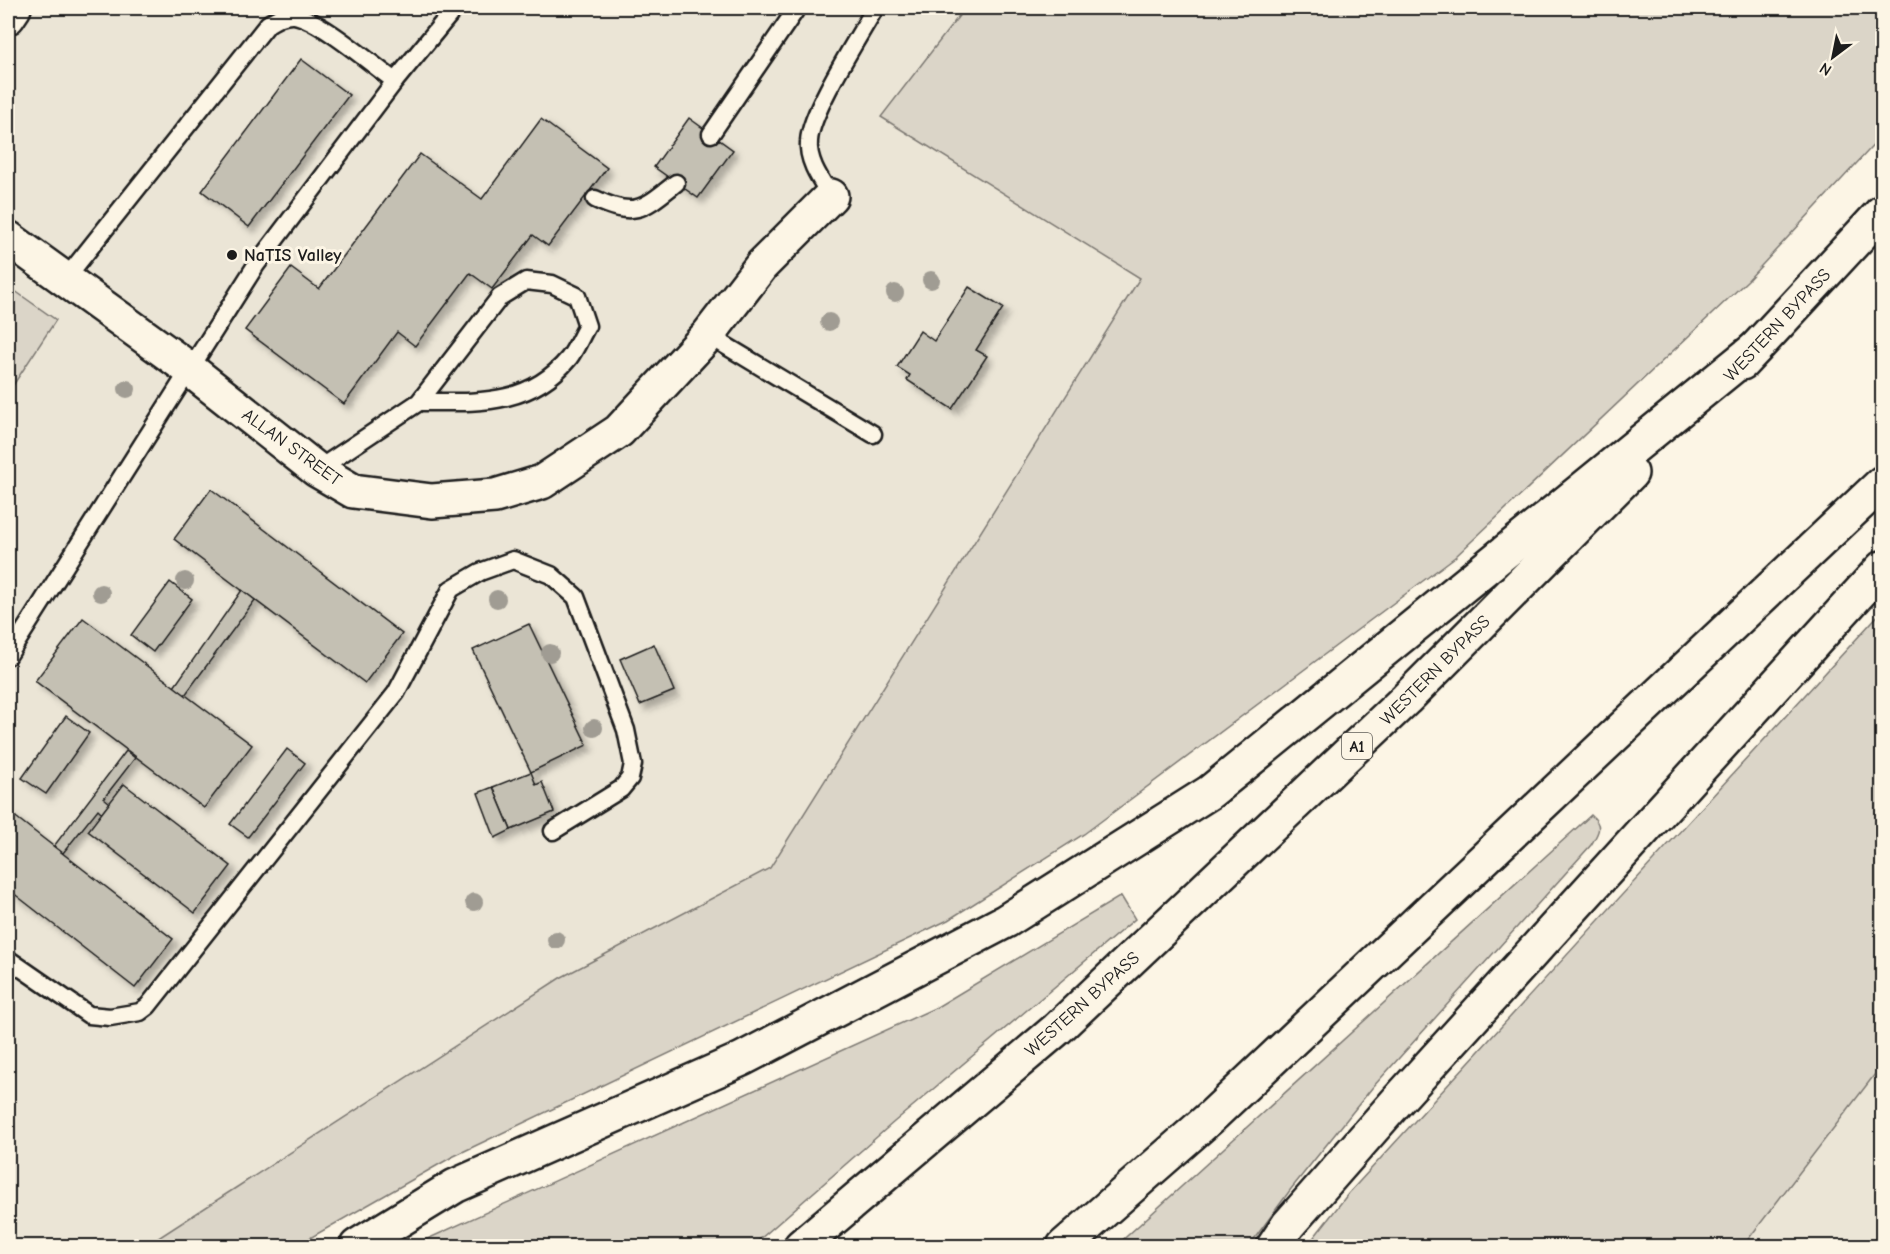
<svg xmlns="http://www.w3.org/2000/svg" width="1890" height="1254" font-family="'Comic Neue',sans-serif">
<defs>
<filter id="shadow"><feDropShadow dx="5.5" dy="5.5" stdDeviation="3" flood-color="#0004"/></filter>
</defs>
<rect width="100%" height="100%" fill="#fcf5e5"/>
<filter id="ink" filterUnits="userSpaceOnUse"><feTurbulence type="fractalNoise" baseFrequency=".0167" numOctaves="2"/><feDisplacementMap in="SourceGraphic" scale="12" xChannelSelector="R" yChannelSelector="G"/><feConvolveMatrix kernelMatrix="1 2 1 2 8 2 1 2 1" color-interpolation-filters="sRGB"/></filter>
<g filter="url(#ink)">
<g fill="#ebe5d6">
<polygon points="8,8 965,8 881,117 1140,277 770,868 560,978 146,1246 8,1246 8,393 55,320 8,286"/>
<polygon points="1882,1065 1882,1246 1743,1246"/>
</g>
<g fill="#dbd5c8" stroke="#7c7872" stroke-width="1.5">
<polygon points="965,8 1882,8 1882,136 1748,280 1455,557 1084,834 948,920 452,1157 296,1246 146,1246 560,978 770,868 1140,278 881,117"/>
<polygon points="8,286 56,320 8,393"/>
<polygon points="1882,611 1882,1065 1743,1246 1307,1246 1348,1194"/>
<path d="M1591,815C1604,826 1598,833 1591,845L1372,1088L1291,1189L1249,1246H1116Z"/>
<polygon points="1121,896 1135,919 894,1122 752,1246 412,1246 937,1007"/>
</g>
<g fill="#c4c0b3" stroke="#1c1c1c" stroke-width="1.5" filter="url(#shadow)">
<polygon points="301,59 349,95 249,227 202,191"/>
<polygon points="689,118 733,150 698,198 654,167"/>
<polygon points="541,119 607,168 548,246 533,235 492,289 470,273 415,346 397,332 344,404 245,330 291,268 319,289 420,154 482,199"/>
<polygon points="969,287 1003,308 976,350 987,356 952,409 907,380 910,375 897,367 920,331 934,341"/>
<polygon points="211,489 402,634 365,683 174,539"/>
<polygon points="170,582 192,599 153,652 131,635"/>
<polygon points="242,590 255,600 185,695 174,687"/>
<polygon points="83,618 252,745 204,808 35,681"/>
<polygon points="529,624 587,745 531,772 473,650"/>
<polygon points="654,644 674,691 640,705 620,659"/>
<polygon points="66,716 89,733 46,794 22,778"/>
<polygon points="287,749 305,763 248,837 230,824"/>
<polygon points="126,751 135,758 104,798 110,803 102,813 98,809 63,853 54,846"/>
<polygon points="531,772 536,785 542,782 554,812 511,830 493,787"/>
<polygon points="124,784 231,866 195,913 88,831"/>
<polygon points="493,787 511,830 495,838 478,793"/>
<polygon points="8,811 173,939 135,988 8,889"/>
</g>
<g fill="none" stroke-linecap="round" stroke-linejoin="round">
<g stroke="#1c1c1c" stroke-width="21">
<g id="service">
<polyline points="711,134 797,8"/>
<path d="M831,196C821,180 807,161 809,141C811,110 859,37 875,8"/>
<path d="M595,199C635,218 643,209 676,183"/>
<path d="M66,278L268,24C276,19 284,14 294,15C321,20 371,64 395,81"/>
<polyline points="708,335 873,434"/>
<path d="M317,470L419,402L500,297L526,281L552,284L577,296L587,326C581,336 576,349 569,358C529,407 476,402 419,402"/>
<polyline points="8,656 256,265 395,81 455,8"/>
<polyline points="8,959 89,1015 110,1017 140,1012 148,1006 396,693 451,589 480,572 513,560 551,575 576,597 626,730 633,764 630,778 621,789 553,831"/>
</g>
</g>
<g stroke="#1c1c1c" stroke-width="38">
<polyline id="minor" points="8,238 188,368 317,470 353,491 432,501 495,496 542,482 619,431 708,335 762,265 831,196"/>
</g>
<g stroke="#1c1c1c" stroke-width="38">
<polyline id="secondary" points="8,17 14,8"/>
</g>
<g stroke="#1c1c1c" stroke-width="38">
<g id="motorway">
<polyline points="1742,363 1882,212"/>
<polyline points="357,1246 455,1186 742,1059 1006,921 1210,792 1756,348"/>
<polyline points="801,1246 1057,1029 1406,699 1631,473"/>
<polyline points="1064,1246 1211,1117 1882,483"/>
<polyline points="1274,1246 1288,1225 1398,1100 1882,568"/>
</g>
</g>
<use href="#service" stroke="#fcf5e5" stroke-width="16"/>
<use href="#minor" stroke="#fcf5e5" stroke-width="33"/>
<use href="#secondary" stroke="#fcf5e5" stroke-width="33"/>
<use href="#motorway" stroke="#fcf5e5" stroke-width="33"/>
</g>
<g fill="#a09c93">
<circle cx="931" cy="280" r="9"/>
<circle cx="895" cy="293" r="9"/>
<circle cx="829" cy="322" r="9"/>
<circle cx="127" cy="389" r="9"/>
<circle cx="185" cy="581" r="9"/>
<circle cx="101" cy="593" r="9"/>
<circle cx="497" cy="599" r="9"/>
<circle cx="550" cy="653" r="9"/>
<circle cx="594" cy="728" r="9"/>
<circle cx="474" cy="902" r="9"/>
<circle cx="556" cy="940" r="9"/>
</g>
</g>
<circle fill="#1c1c1c" stroke="#fcf5e5" stroke-width="2" cx="232" cy="255" r="6"/>
<g text-anchor="middle" stroke-width="6" stroke-linejoin="round" paint-order="stroke">
<rect fill="#fcf5e5" stroke="#5f5d58" stroke-width="1.5" x="1342" y="733" width="30" height="26" rx="4.5"/>
<g font-size="16" font-weight="bold" fill="#1c1c1c">
<text x="1357" y="752">A1</text>
</g>
<g font-size="18" font-weight="bold" fill="#1c1c1c" stroke="#fcf5e5" text-anchor="start">
<text x="244" y="261">NaTIS Valley</text>
</g>
<g font-size="18" fill="#1c1c1c" stroke="#fcf5e5">
<text transform="translate(1777 325) rotate(-47)" y="6">WESTERN BYPASS</text>
<text transform="translate(292 447) rotate(36)" y="6">ALLAN STREET</text>
<text transform="translate(1435 670) rotate(-45)" y="6">WESTERN BYPASS</text>
<text transform="translate(1082 1004) rotate(-42)" y="6">WESTERN BYPASS</text>
</g>
</g>
<rect width="1890" height="1254" fill="none" stroke="#fcf5e5" stroke-width="30"/>
<rect x="15" y="15" width="1860" height="1224" fill="none" stroke="#1c1c1c" stroke-width="2" filter="url(#ink)"/>
<g transform="translate(1833 57) rotate(212)" stroke="#fcf5e5" stroke-width="4.5" paint-order="stroke">
<path d="M0-4.5L10 22L0 15L-10 22Z" fill="#1c1c1c"/>
<text y="-9" font-size="16" font-weight="bold" text-anchor="middle" fill="#1c1c1c">N</text>
</g>
</svg>
